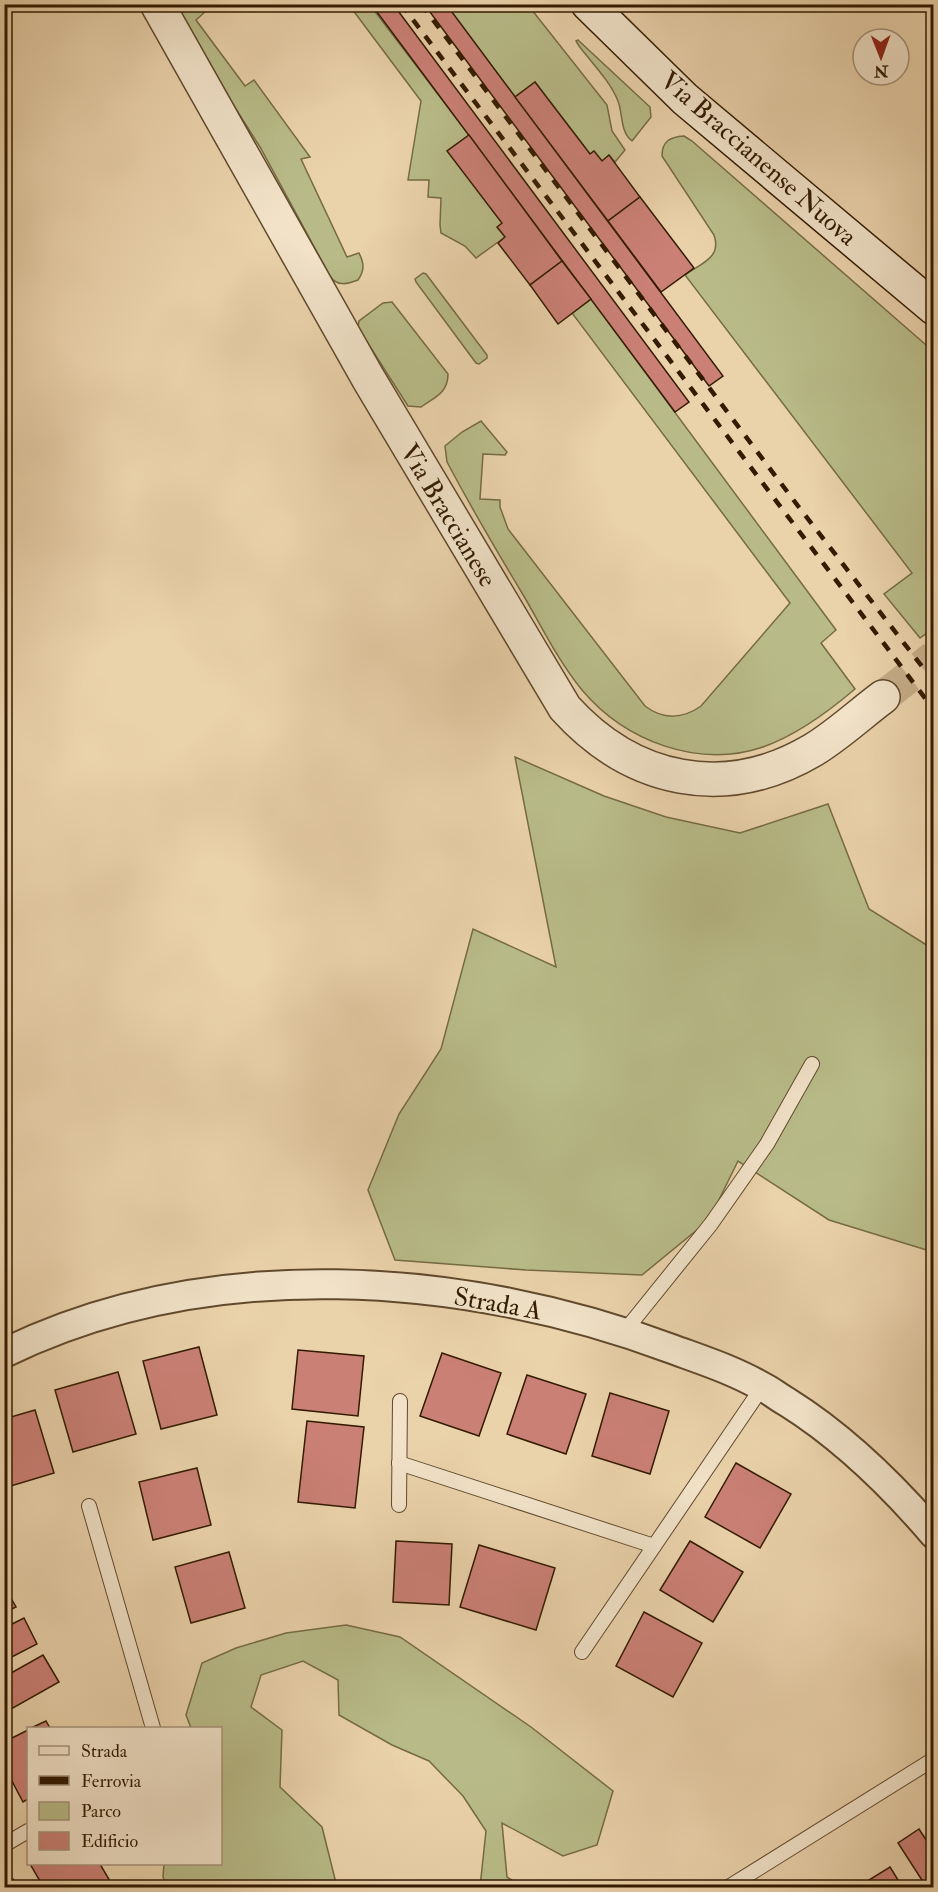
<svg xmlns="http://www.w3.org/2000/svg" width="938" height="1892" font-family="'IM FELL Double Pica',serif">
<rect width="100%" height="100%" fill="#ead2ab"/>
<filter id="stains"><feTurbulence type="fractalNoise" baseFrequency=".00333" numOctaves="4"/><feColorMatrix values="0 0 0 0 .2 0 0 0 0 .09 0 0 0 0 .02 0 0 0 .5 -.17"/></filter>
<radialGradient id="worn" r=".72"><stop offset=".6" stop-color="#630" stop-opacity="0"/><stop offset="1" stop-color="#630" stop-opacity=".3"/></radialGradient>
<g fill="#b8bb88" stroke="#766b44" stroke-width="1.5">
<path d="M174,5H201L206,11L196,20L245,86L254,80L310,157L301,159L347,257L359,253C364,263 365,270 358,280C348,284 337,287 330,276L260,147L182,24Z"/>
<polygon points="349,5 370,5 469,135 448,151 502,223 505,237 476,258 465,246 441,233 440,225 441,198 428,197 429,180 408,180 421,101"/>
<polygon points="446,5 528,5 607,105 612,131 625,150 615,162 609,155 602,161 594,151 590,154 535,82 515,97"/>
<path d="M578,40L650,107L651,117L632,141C620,132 623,114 618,101C610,81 592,63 579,46L576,41Z"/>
<path d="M684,136L692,141L933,351L934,628L920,638L884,594L912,573L685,275C701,263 722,258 714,235L662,156C662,141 670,137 684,136Z"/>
<polygon points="423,273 426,274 487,355 487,358 479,364 476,363 416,282 415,279"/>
<path d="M591,299L836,630L821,643L855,689C828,712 797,735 763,747C698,769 625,741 582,690C558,661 541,625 522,593C496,550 471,507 447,462L445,446L462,432L481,421L507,452L505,455L483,454L480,499L500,500V507L508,529L645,706C663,720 683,719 701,706L790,603L572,313Z"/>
<path d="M392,302L448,374C448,393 435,397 421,407L408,406L358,328L359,321L383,303Z"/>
<polygon points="515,757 604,796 666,817 740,833 828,804 869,909 933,949 933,1252 829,1220 738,1161 709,1220 642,1275 526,1270 395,1260 368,1190 399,1114 441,1049 473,929 556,967"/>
<polygon points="346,1625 400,1637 531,1727 613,1791 597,1845 563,1856 502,1823 507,1877 523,1887 480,1887 486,1831 463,1796 429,1761 392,1745 339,1715 338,1680 303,1661 261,1675 251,1707 282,1730 280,1787 322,1827 337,1887 167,1887 163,1877 164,1864 220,1864 220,1728 191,1728 186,1715 202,1663 236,1648 286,1633"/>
</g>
<g fill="#cb8076" stroke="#331b01" stroke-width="1.5">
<polygon points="371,4 393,4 689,402 675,412"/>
<polygon points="424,4 446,4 723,376 709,386"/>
<polygon points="535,82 590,154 594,151 602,161 609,155 640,197 608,221 515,97"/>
<polygon points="469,135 562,261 530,285 498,243 505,237 497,227 502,223 447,151"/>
<polygon points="640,197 694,268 661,292 608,221"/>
<polygon points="562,261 591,299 558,324 530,285"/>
<polygon points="199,1347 217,1415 161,1429 143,1361"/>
<polygon points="298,1350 364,1356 358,1416 292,1409"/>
<polygon points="442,1353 501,1373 479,1436 420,1416"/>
<polygon points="118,1372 136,1434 73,1452 55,1390"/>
<polygon points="527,1375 586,1394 566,1454 507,1434"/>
<polygon points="610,1393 669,1411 650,1474 592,1456"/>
<polygon points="35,1410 54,1473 4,1488 4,1419"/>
<polygon points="307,1421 364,1427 355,1508 298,1502"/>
<polygon points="736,1463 791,1494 760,1548 705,1517"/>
<polygon points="197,1468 211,1525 153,1540 139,1482"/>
<polygon points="396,1541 452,1544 449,1605 393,1602"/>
<polygon points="690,1541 743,1572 713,1622 660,1590"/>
<polygon points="479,1545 555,1568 536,1630 460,1607"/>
<polygon points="229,1552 245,1608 191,1623 175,1567"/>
<polygon points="4,1586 16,1607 4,1613"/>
<polygon points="644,1612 702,1643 673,1697 616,1666"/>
<polygon points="24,1618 37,1644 4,1661 4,1628"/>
<polygon points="43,1655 59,1682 4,1713 4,1677"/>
<polygon points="46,1721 50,1728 31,1728"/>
<polygon points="28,1730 28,1799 23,1802 4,1766 4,1742"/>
<polygon points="919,1829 934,1852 934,1888 927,1888 898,1843"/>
<polygon points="30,1864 100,1864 114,1888 44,1888"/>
<polygon points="890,1867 903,1888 856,1888"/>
<polygon points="13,1879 18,1888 4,1888 4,1884"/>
</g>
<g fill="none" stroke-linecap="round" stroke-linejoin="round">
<polyline stroke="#c5ad89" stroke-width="33" stroke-dasharray="33 16" stroke-linecap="butt" points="883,697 934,657"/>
<g stroke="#61492c" stroke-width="16">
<g id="service">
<polyline points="624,1332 711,1224 767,1144 812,1064"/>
<polyline points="399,1463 654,1546"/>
<polyline points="399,1505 400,1401"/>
<polyline points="89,1506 153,1728"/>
<polyline points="582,1652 763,1386"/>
<polyline points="4,1845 28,1831"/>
<polyline points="727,1888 934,1759"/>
</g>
</g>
<g stroke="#61492c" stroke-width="32">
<path id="minor" d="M4,1353C209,1253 464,1271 672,1349C702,1360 733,1370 761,1386C770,1390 778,1397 787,1402C843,1437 891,1484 934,1534"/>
</g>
<g stroke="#61492c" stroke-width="36">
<path id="tertiary" d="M157,4L368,378L565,708C632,782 725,802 813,750C838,735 860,714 883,697"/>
</g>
<g stroke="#331b01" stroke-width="36">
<polyline id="secondary" points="588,4 685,99 934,308"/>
</g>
<use href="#service" stroke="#f1e2c8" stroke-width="14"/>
<use href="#minor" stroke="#f1e2c8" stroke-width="28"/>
<use href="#tertiary" stroke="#f1e2c8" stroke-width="33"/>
<use href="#secondary" stroke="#f1e2c8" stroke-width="33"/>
<g stroke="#331b01" stroke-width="4.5" stroke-dasharray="10 10" stroke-linecap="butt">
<polyline points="401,4 934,710"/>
<polyline points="421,4 798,506 934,682"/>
</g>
</g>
<g text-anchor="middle" stroke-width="5" stroke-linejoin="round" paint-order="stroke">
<g font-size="26" fill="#331b01" stroke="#f1e2c8">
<text transform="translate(759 158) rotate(41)" y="9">Via Braccianense Nuova</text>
<text transform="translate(449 515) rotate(59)" y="9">Via Braccianese</text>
<text transform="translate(498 1303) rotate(10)" y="9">Strada A</text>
</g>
</g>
<rect width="938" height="1892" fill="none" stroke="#ead2ab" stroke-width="24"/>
<rect x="6" y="6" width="926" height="1880" fill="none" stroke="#331b01" stroke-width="3"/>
<rect x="12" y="12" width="914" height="1868" fill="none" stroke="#331b01" stroke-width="1.5"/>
<rect x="27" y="1727" width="195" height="138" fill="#f1e2c8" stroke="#a59278" stroke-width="1.5"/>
<rect x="39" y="1746" width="30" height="9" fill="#f1e2c8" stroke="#a59278" stroke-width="1.5"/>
<text x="81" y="1757" font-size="18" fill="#331b01">Strada</text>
<rect x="39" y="1776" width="30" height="9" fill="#331b01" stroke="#a59278" stroke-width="1.5"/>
<text x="81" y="1787" font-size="18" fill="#331b01">Ferrovia</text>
<rect x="39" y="1802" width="30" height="18" fill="#b8bb88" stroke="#a59278" stroke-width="1.5"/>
<text x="81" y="1817" font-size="18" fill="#331b01">Parco</text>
<rect x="39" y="1832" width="30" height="18" fill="#cb8076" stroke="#a59278" stroke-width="1.5"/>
<text x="81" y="1847" font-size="18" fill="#331b01">Edificio</text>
<g transform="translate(881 57) rotate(179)"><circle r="28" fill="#f1e2c8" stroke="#a59278" stroke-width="1.5"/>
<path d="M0-4.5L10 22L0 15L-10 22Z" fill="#8f2418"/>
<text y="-9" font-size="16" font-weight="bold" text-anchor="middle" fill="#331b01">N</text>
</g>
<rect width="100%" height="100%" filter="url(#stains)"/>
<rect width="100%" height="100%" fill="url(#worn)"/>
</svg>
